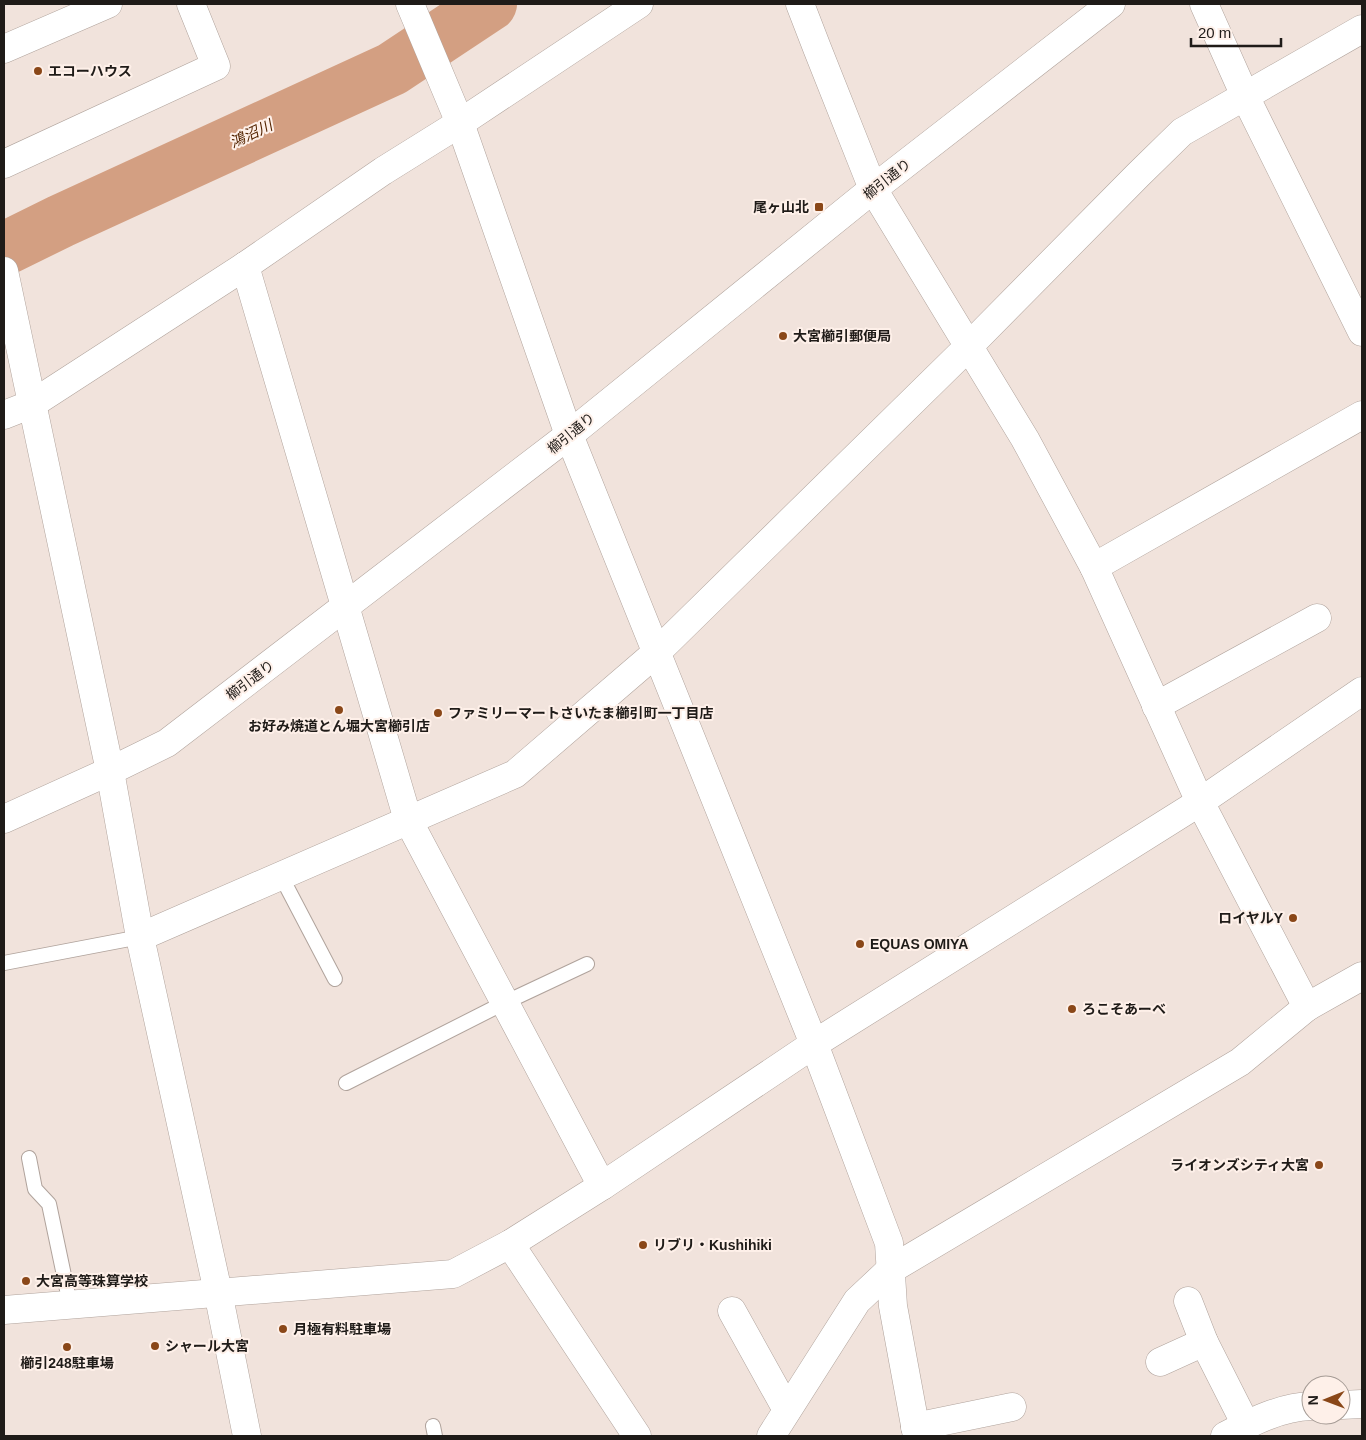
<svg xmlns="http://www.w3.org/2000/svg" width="1366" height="1440" font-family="Helvetica,'Noto Sans JP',sans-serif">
<rect width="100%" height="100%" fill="#f1e3dc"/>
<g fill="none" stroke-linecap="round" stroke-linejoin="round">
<polyline stroke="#d39f82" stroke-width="54" points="4,249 61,221 392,69 490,4"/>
<g stroke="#b0a39c" stroke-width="16">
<g id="service">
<polyline points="281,876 335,979"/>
<polyline points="4,963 140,937"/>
<polyline points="346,1083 504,1003 587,964"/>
<polyline points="29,1158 35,1189 49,1204 70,1304"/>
<polyline points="433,1426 435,1436"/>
</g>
</g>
<g stroke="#b0a39c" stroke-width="29">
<g id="minor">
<polyline points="410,4 460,123 569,435 814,1044 889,1243 893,1306 917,1436"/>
<polyline points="800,4 817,48 873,189 1025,439 1094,567 1200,802 1307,1007"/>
<polyline points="4,49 108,4"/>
<polyline points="4,164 216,66 191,4"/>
<polyline points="245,266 408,820 602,1186"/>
<polyline points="4,271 110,771 140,937 218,1292 247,1436"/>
<polyline points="4,415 32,404 245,266 383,171 460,123 639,4"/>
<polyline points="1094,567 1362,415"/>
<polyline points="1156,706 1317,618"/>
<polyline points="140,937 515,774 657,652 969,346 1138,175 1182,132 1362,29"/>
<polyline points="510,1244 637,1436"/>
<polyline points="1188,1301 1204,1342 1246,1425"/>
<polyline points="4,1310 453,1274 510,1244 602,1186 814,1044 1200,802 1362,691"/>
<polyline points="732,1311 787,1410"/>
<polyline points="1160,1362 1204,1342"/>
<polyline points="1341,1405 1362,1404"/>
<polyline points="915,1427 1012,1407"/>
<polyline points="771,1436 857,1301 890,1270 1240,1062 1307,1007 1362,976"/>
<path d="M1225,1436C1252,1422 1280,1407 1311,1406"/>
</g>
</g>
<g stroke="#b0a39c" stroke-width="29">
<g id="tertiary">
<polyline points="1204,4 1245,96 1362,332"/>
<polyline points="4,819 110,771 167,743 569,435 873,189 1111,4"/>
</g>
</g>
<use href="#service" stroke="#fff" stroke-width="14"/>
<use href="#minor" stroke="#fff" stroke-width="28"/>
<use href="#tertiary" stroke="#fff" stroke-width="28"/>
</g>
<g fill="#8a4718" stroke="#fef0e9" stroke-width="2">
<circle cx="38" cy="71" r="5"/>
<rect x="814" y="202" width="10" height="10" rx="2.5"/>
<circle cx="783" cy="336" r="5"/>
<circle cx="339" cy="710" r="5"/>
<circle cx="438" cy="713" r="5"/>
<circle cx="1293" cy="918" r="5"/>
<circle cx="860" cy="944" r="5"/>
<circle cx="1072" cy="1009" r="5"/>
<circle cx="1319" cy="1165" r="5"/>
<circle cx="643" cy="1245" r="5"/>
<circle cx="26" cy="1281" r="5"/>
<circle cx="283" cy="1329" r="5"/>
<circle cx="155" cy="1346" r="5"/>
<circle cx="67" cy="1347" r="5"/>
</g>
<g text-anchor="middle" stroke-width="4" stroke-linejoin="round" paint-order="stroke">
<g font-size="14" font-weight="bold" fill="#1f1b18" stroke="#fef0e9" text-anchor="start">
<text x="48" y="76">エコーハウス</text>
<text x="809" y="212" text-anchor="end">尾ヶ山北</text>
<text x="793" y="341">大宮櫛引郵便局</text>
<text x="448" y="718">ファミリーマートさいたま櫛引町一丁目店</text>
<text x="339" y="731" text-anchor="middle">お好み焼道とん堀大宮櫛引店</text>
<text x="1283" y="923" text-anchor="end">ロイヤルY</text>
<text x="870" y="949">EQUAS OMIYA</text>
<text x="1082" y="1014">ろこそあーべ</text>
<text x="1309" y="1170" text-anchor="end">ライオンズシティ大宮</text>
<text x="653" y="1250">リブリ・Kushihiki</text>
<text x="36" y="1286">大宮高等珠算学校</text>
<text x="293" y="1334">月極有料駐車場</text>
<text x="165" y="1351">シャール大宮</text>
<text x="67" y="1368" text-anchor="middle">櫛引248駐車場</text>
</g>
<g font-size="14" fill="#1f1b18" stroke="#fef0e9">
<text transform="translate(887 179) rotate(-38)" y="5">櫛引通り</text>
<text transform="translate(571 433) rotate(-39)" y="5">櫛引通り</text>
<text transform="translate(250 680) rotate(-37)" y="5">櫛引通り</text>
</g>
<g font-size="15" font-style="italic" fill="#552502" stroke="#fef0e9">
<text transform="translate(251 134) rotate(-25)" y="5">鴻沼川</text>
</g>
</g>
<rect width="1366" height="1440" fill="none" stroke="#1f1b18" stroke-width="10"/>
<g transform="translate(1326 1400) rotate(269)"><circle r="24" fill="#fef0e9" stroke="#a59b95"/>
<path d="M0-4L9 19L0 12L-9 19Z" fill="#8a4718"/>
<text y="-8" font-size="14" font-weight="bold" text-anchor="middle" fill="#1f1b18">N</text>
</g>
<path d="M1191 38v8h90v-8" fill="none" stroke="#1f1b18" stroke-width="2.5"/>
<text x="1198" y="38" font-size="15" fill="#1f1b18" stroke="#fef0e9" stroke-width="4" paint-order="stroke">20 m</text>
</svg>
